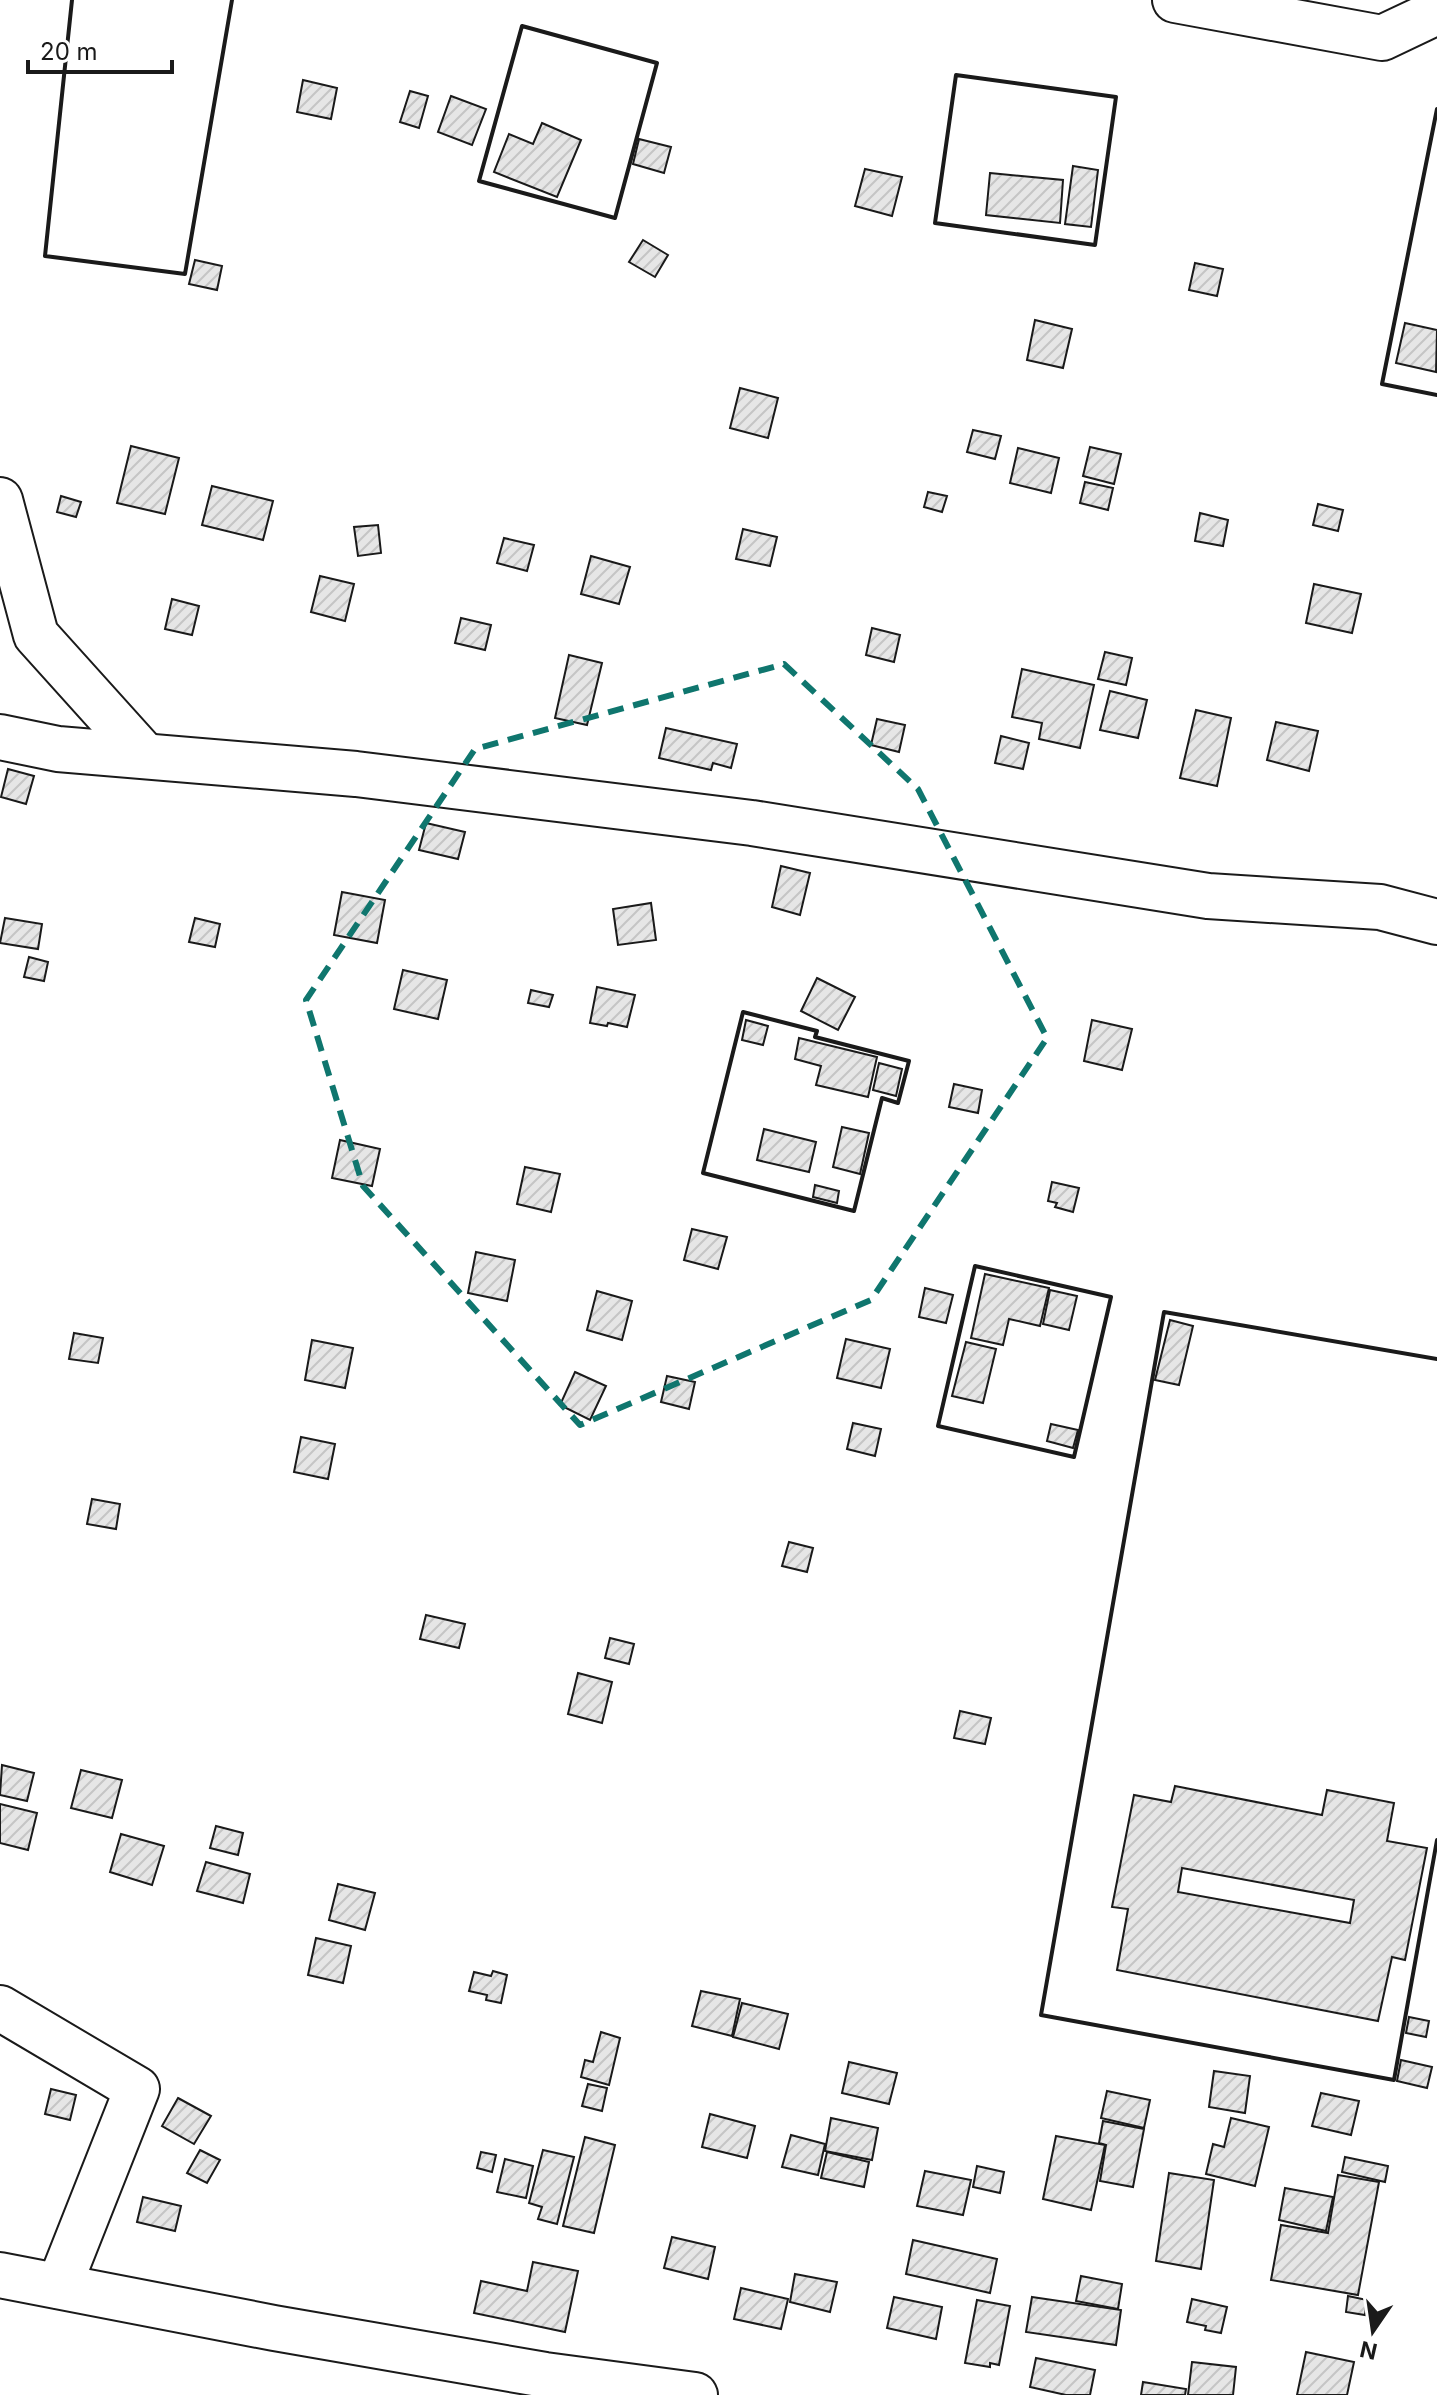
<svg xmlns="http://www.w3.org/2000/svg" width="1437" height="2395" font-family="Inter,sans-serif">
<defs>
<pattern id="building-hatch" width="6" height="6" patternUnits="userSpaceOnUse" patternTransform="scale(2)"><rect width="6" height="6" fill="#e6e6e6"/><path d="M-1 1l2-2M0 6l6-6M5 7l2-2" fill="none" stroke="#c5c5c5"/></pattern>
</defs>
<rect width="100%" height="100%" fill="#fff"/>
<g fill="url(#building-hatch)" stroke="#1a1a1a" stroke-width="2" fill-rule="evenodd">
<polygon points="303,80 337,88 331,119 297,112"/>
<polygon points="410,91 428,96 419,128 400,122"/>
<polygon points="451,96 486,109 472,145 438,132"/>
<polygon points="542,123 581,140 557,197 494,172 509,134 533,144"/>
<polygon points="639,139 671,147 664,173 633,164"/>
<polygon points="1073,166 1098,170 1091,227 1065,224"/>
<polygon points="865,169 902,177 892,216 855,206"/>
<polygon points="990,173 1063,180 1060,223 986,215"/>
<polygon points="643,240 668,255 655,277 629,262"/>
<polygon points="195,260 222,266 217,290 189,284"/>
<polygon points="1195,263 1223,269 1217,296 1189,290"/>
<polygon points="1035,320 1072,329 1063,368 1027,360"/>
<polygon points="1405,323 1437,330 1436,372 1396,363"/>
<polygon points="740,388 778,398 768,438 730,428"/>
<polygon points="973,430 1001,436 995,459 967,452"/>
<polygon points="131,446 179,458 165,514 117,503"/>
<polygon points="1090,447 1121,454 1114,484 1083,476"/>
<polygon points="1018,448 1059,458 1051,493 1010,483"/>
<polygon points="1085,482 1113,488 1108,510 1080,503"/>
<polygon points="212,486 273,501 263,540 202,525"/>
<polygon points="928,492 947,496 942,512 924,507"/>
<polygon points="61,496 81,502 76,517 57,512"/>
<polygon points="1318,504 1343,510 1338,531 1313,525"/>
<polygon points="1200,513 1228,520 1223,546 1195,541"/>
<polygon points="378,525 381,553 358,556 354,527"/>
<polygon points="743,529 777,537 770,566 736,559"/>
<polygon points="504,538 534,545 527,571 497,563"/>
<polygon points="591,556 630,567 619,604 581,594"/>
<polygon points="320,576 354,584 345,621 311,612"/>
<polygon points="1314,584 1361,594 1352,633 1306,623"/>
<polygon points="172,599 199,606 192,635 165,629"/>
<polygon points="461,618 491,625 485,650 455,643"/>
<polygon points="872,628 900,635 894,662 866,655"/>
<polygon points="1105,652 1132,658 1126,685 1098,679"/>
<polygon points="569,655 602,663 587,725 555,718"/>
<polygon points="1022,669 1094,685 1080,748 1039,739 1042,723 1012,717"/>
<polygon points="1110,691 1147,700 1138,738 1100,730"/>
<polygon points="1196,710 1231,718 1217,786 1180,778"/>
<polygon points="877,719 905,725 899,752 871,745"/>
<polygon points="1276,722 1318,731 1309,771 1267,760"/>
<polygon points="666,728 737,744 731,768 713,763 711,770 659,758"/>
<polygon points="1001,736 1029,743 1023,769 995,763"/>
<polygon points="8,769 34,776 26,804 1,797"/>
<polygon points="426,823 465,832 458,859 419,850"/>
<polygon points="781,866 810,873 800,915 772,907"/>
<polygon points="342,892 385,900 377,943 334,935"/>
<polygon points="651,903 656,940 618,945 613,909"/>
<polygon points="5,918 42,924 38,949 0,943"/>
<polygon points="195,918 220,924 215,947 189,942"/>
<polygon points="29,957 48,962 44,981 24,977"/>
<polygon points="403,970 447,980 438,1019 394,1009"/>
<polygon points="817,978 855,997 838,1030 801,1011"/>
<polygon points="597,987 635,995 627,1027 608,1023 607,1026 590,1023"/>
<polygon points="531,990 553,995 549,1007 528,1003"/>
<polygon points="746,1020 768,1026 763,1045 742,1040"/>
<polygon points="1092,1020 1132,1029 1122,1070 1084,1061"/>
<polygon points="799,1038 877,1057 868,1097 816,1085 821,1066 795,1059"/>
<polygon points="879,1063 902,1069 896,1096 873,1090"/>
<polygon points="954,1084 982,1090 978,1113 949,1107"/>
<polygon points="842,1127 869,1133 860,1174 833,1167"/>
<polygon points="764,1129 816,1142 809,1172 757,1160"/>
<polygon points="340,1140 380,1149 372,1186 332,1178"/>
<polygon points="525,1167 560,1174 551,1212 517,1204"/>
<polygon points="1052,1182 1079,1188 1073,1212 1055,1207 1057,1203 1048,1201"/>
<polygon points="815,1185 839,1191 837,1203 813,1197"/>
<polygon points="692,1229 727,1237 718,1269 684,1260"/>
<polygon points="476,1252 515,1260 507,1301 468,1293"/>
<polygon points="985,1274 1049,1288 1040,1326 1009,1319 1003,1345 971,1338"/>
<polygon points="925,1288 953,1295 946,1323 919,1317"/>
<polygon points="1050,1290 1077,1296 1069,1330 1043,1324"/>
<polygon points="597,1291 632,1301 622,1340 587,1330"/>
<polygon points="1170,1320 1193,1326 1179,1385 1155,1380"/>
<polygon points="74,1333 103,1338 98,1363 69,1359"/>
<polygon points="846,1339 890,1349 881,1388 837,1378"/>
<polygon points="312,1340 353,1348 345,1388 305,1380"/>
<polygon points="966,1342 996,1349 983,1403 952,1396"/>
<polygon points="575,1372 606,1386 590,1420 560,1405"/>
<polygon points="667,1376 695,1382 689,1409 661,1402"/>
<polygon points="853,1423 881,1429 875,1456 847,1449"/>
<polygon points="1051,1424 1078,1430 1073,1448 1047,1441"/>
<polygon points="301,1437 335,1444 328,1479 294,1472"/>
<polygon points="92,1499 120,1504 116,1529 87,1524"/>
<polygon points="789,1542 813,1548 807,1572 782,1566"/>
<polygon points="426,1615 465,1624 459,1648 420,1639"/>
<polygon points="610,1638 634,1644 629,1664 605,1658"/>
<polygon points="578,1673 612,1682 602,1723 568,1714"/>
<polygon points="960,1711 991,1718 985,1744 954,1738"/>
<polygon points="2,1765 34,1773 27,1801 0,1795"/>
<polygon points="81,1770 122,1780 112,1818 71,1808"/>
<path d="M1175,1786L1322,1815L1327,1790L1394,1803L1387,1841L1427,1848L1405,1960L1392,1957L1378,2021L1117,1970L1128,1909L1112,1907L1134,1795L1171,1802ZM1182,1868L1354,1900L1350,1923L1178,1892Z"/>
<polygon points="0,1804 37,1813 28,1850 0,1843"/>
<polygon points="216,1826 243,1833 238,1855 210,1848"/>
<polygon points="121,1834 164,1846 152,1885 110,1872"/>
<polygon points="206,1862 250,1874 243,1903 197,1891"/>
<polygon points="338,1884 375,1893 365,1930 329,1920"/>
<polygon points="316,1938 351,1946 343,1983 308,1975"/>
<polygon points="493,1971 507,1975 501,2003 486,2000 487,1995 469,1991 474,1972 491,1976"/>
<polygon points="701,1991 740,1999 732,2036 692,2026"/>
<polygon points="742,2003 788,2014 779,2049 733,2037"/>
<polygon points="1409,2017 1429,2021 1426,2037 1406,2033"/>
<polygon points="601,2032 620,2038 609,2085 581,2077 585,2060 593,2062"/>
<polygon points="1401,2060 1432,2067 1427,2088 1397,2081"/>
<polygon points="849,2062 897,2073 889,2104 842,2093"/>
<polygon points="1214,2071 1250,2076 1245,2113 1209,2107"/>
<polygon points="588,2084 607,2088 602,2111 582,2106"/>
<polygon points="51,2089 76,2095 70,2120 45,2114"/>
<polygon points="1107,2091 1150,2100 1144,2128 1101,2118"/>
<polygon points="1321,2093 1359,2101 1351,2135 1312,2126"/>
<polygon points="178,2098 211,2116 194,2144 162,2126"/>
<polygon points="710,2114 755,2126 747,2158 702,2147"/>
<polygon points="831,2118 878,2128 872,2160 825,2151"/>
<polygon points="1231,2118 1269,2127 1255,2186 1206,2174 1213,2144 1224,2147"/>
<polygon points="1103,2121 1144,2129 1133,2187 1100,2181 1106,2145 1099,2143"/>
<polygon points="791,2135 825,2144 818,2175 782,2167"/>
<polygon points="1056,2136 1105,2145 1091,2210 1043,2199"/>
<polygon points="585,2137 615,2145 594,2233 563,2226"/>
<polygon points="200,2150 220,2160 207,2183 187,2173"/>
<polygon points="543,2150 574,2157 557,2224 538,2219 542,2207 529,2203"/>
<polygon points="481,2152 496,2155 492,2172 477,2168"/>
<polygon points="827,2152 869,2162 864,2187 821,2178"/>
<polygon points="1345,2157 1388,2166 1385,2182 1342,2172"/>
<polygon points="505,2159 533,2166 526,2198 497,2192"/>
<polygon points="977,2166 1004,2172 1000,2193 973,2187"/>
<polygon points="925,2171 971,2180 963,2215 917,2206"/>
<polygon points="1169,2173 1214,2180 1201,2269 1156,2261"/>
<polygon points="1338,2175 1379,2182 1358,2295 1271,2280 1281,2225 1328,2233"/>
<polygon points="1285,2188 1333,2197 1326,2231 1279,2220"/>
<polygon points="143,2197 181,2206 175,2231 137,2222"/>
<polygon points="672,2237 715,2247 708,2279 664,2268"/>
<polygon points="913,2240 997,2259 990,2293 906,2274"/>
<polygon points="533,2262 578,2271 565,2332 474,2313 481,2281 527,2291"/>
<polygon points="795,2274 837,2282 830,2312 790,2302"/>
<polygon points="1081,2276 1122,2284 1118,2309 1076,2301"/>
<polygon points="741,2288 788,2299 781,2329 734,2319"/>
<polygon points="1348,2296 1367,2300 1365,2315 1346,2312"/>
<polygon points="894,2297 942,2307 936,2339 887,2328"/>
<polygon points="1032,2297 1121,2310 1116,2345 1026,2332"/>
<polygon points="1192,2299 1227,2307 1221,2333 1205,2330 1206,2326 1187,2322"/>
<polygon points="977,2300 1010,2306 999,2365 990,2363 990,2367 965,2363"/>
<polygon points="1306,2352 1354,2362 1347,2395 1297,2395"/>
<polygon points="1036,2358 1095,2370 1090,2395 1066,2395 1030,2387"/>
<polygon points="1192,2362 1236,2367 1233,2395 1188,2395"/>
<polygon points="1143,2382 1186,2389 1185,2395 1141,2395"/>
</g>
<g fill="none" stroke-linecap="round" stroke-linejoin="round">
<g stroke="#1a1a1a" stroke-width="48">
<g id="minor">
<polyline points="1175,0 1382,38 1437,12"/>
<polyline points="0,500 36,635 145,756"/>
<polyline points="0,737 58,749 356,774 752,823 1208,896 1380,907 1437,922"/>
<polyline points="0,2008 137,2089 59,2286"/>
<polyline points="0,2275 274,2328 545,2375 695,2395"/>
</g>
</g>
<use href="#minor" stroke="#fff" stroke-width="44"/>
<g stroke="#1a1a1a" stroke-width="4">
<polyline points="72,0 45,256 185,274 232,0"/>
<polygon points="522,26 657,63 615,218 479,181"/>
<polygon points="956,75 1116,97 1095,245 935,223"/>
<polyline points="1437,109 1382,384 1437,395"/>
<polygon points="743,1012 817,1031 815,1037 909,1061 898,1103 882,1098 854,1211 703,1173"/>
<polygon points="975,1266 1111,1297 1074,1457 938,1426"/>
<polyline points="1437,1359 1164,1312 1041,2015 1394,2080 1437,1840"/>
</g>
</g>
<path fill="none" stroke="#0f766e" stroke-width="6" stroke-dasharray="16 10" stroke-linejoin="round" d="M784,664L918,789L1047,1038L871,1300L580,1425L363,1186L306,1000L475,749Z"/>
<g transform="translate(1373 2331) rotate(193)" stroke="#ffffff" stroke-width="6" paint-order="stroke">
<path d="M0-6L14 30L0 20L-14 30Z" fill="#1a1a1a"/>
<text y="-12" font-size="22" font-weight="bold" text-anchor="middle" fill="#1a1a1a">N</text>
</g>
<path d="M28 60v12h144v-12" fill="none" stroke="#1a1a1a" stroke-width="4"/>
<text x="40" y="60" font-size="24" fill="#1a1a1a" stroke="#ffffff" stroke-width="6" paint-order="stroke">20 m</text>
</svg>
